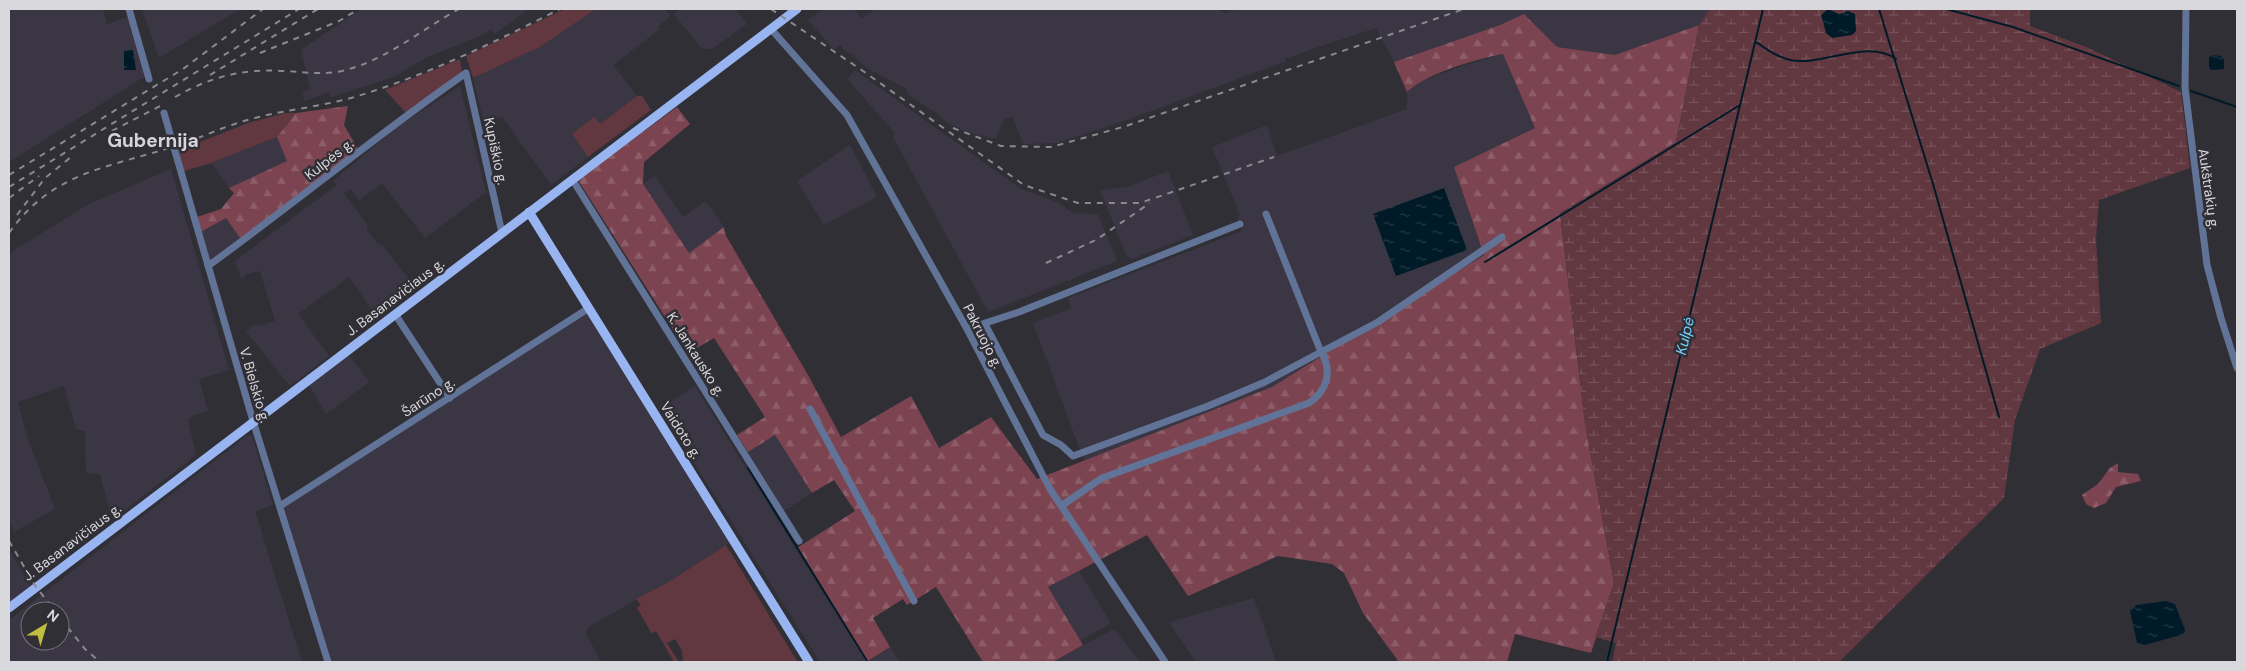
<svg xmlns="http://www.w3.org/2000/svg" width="2246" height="671" font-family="'DM Sans',sans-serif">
<defs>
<pattern id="forest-firs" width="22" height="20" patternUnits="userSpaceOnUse" patternTransform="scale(1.25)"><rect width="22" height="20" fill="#7b4450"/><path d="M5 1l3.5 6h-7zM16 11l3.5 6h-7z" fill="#8d5e69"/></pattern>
<pattern id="wetland-marsh" width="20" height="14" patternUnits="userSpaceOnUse" patternTransform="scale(1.25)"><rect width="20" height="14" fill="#613740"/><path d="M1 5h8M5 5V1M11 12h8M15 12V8" fill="none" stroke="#77535b"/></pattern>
<pattern id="water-ripples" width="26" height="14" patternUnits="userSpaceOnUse" patternTransform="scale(1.25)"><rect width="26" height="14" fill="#001a28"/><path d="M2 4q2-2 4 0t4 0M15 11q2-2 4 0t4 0" fill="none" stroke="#253b47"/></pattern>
</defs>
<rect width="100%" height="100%" fill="#312f36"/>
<g fill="#3a3643" fill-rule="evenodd">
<polygon points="9,9 103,9 107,24 131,16 147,75 9,162"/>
<polygon points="142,9 240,9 159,58"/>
<polygon points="361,9 529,9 495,34 491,29 485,34 427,57 394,77 331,97 329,92 305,101 302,92 310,89 301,50"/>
<polygon points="596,9 665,9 671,16 658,26 660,29 613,65 637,96 600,124 572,134 588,157 551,185 502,117 483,120 473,78 540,47"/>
<polygon points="681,9 735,9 747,24 712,49 702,49 674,14"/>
<polygon points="823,9 854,9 862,19 875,9 1216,9 1226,13 1237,9 1710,9 1699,25 1615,55 1557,47 1524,14 1500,25 1394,62 1376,28 1315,48 1285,59 1286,61 1127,120 1057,143 1023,144 1013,117 1003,120 996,139 964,131 940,118 941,116 907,94 907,89 867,68 849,52 847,53 840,45 834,50 808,20"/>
<polygon points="1503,54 1535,128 1454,167 1484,255 1272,387 1084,461 1033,323 1071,308 1068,298 1242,231 1237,216 1240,215 1212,147 1267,125 1277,156 1407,109 1407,92 1416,83 1465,65"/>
<polygon points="855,70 1021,189 1057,202 1073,213 1098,214 1117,261 988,312 893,137 895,133 847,79"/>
<polygon points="460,86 486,192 425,238 382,183 359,201 351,189 344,193 368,226 366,228 377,243 382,245 416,288 378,319 349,277 298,314 329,356 290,386 246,331 254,324 260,326 275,321 260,271 245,275 245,278 241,279 235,261 337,185 333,181 397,127"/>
<polygon points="277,137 288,161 229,188 211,163"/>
<polygon points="850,145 877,197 824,225 797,181"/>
<polygon points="171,169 229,370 199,379 208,411 192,416 188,420 196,455 112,520 100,474 86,473 85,431 76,429 64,386 18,402 27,437 55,509 14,532 9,519 9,257 13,251 89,204"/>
<polygon points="1168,171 1193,235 1132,259 1126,255 1100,190 1127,187"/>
<polygon points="655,176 683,217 706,201 724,227 689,253 643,184"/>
<polygon points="226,218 242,241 208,266 199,233"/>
<polygon points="589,308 734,540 670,581 590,626 586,633 601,662 328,662 280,506"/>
<polygon points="346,351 369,382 326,414 307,381"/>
<polygon points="695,386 866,662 890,647 900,662 820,662 660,409"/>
<path d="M248,435L252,436L273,505L255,511L302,662H9V620ZM30,611H60V641H30Z"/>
<polygon points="775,435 812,493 784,511 748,452"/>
<polygon points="9,550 31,586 9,603"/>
<polygon points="1078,569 1111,623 1080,641 1048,587"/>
<polygon points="1254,598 1276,662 1196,662 1169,622"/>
<polygon points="1114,629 1140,662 1053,662"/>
</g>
<g fill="#613740">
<polygon points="565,9 596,9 540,47 473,78 466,56"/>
<polygon points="460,59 462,74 406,113 385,90"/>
<polygon points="637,96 642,96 651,110 588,157 572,134 594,117 600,124"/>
<polygon points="285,113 296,113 277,137 211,163 181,172 175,152 248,123"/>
<polygon points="726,545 797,661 795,662 680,662 683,660 682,651 675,639 667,643 679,662 674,662 656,631 652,634 637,608 641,605 636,599 670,581"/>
</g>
<g fill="url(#forest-firs)">
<path d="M1524,14L1557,47L1615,55L1699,25L1676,142L1560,213L1585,424L1614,583L1591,653L1515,634L1507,662H1399L1363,613L1344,573L1332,564L1278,556L1188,596L1147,535L1048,587L1083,645L1053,662H983L936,587L907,605L903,599L873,618L890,647L866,662L797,548L855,511L834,480L812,493L775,435L748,452L737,435L765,417L714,338L688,353L578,180L677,107L690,124L644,162L643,184L689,253L724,227L726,236L808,375L841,437L911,396L939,448L991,417L1037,479L1272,387L1484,255L1454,167L1535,128L1503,54C1476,59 1427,73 1407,92L1394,62L1500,25Z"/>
<polygon points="348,106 344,125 358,149 242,241 226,218 199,233 194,218 221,209 234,193 229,188 287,161 277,137 296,113"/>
<polygon points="2118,463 2118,472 2138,474 2141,481 2116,487 2106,503 2094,508 2086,504 2082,495 2098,484 2110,468"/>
</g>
<polygon fill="url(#wetland-marsh)" points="1710,9 2030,9 2030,26 2086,47 2181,92 2190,168 2099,200 2096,239 2101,323 2040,349 2015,420 2004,498 1839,662 1612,662 1616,643 1595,637 1614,583 1585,424 1560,213 1676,142 1699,25"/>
<g fill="url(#water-ripples)">
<polygon points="1828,9 1839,14 1848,11 1855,14 1856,31 1852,35 1832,38 1826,33 1821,15"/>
<polygon points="133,50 136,70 124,70 124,51"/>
<polygon points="2213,55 2221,56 2224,60 2224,69 2211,70 2209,67 2209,57"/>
<polygon points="1444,188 1467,250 1396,276 1373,214"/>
<polygon points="2166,601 2175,604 2185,630 2184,634 2145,645 2137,643 2130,611 2136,605"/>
</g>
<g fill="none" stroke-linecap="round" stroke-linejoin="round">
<g stroke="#001a28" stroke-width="2">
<polyline points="1879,9 1933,184 1999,417"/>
<polyline points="1946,9 2013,27 2179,86"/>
<path d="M1756,42C1766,49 1777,57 1790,60C1821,67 1867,38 1896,59"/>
<polyline points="2191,91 2237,107"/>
<polyline points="1485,262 1740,105"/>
<polyline points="748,468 867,661"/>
<polyline points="1607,662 1763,9"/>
</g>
<g stroke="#627398" stroke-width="7">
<polyline points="129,9 149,79"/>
<polyline points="2186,9 2185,88 2207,265 2221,318 2237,368"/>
<polyline points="771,29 847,115 967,329 1050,489 1165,662"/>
<polyline points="164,113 253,421 328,662"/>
<polyline points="572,179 799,541"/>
<path d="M208,266C295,203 378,134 466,73L502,233"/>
<polyline points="395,314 450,398"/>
<polyline points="985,324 1043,435 1061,445 1073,456 1208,406 1265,382 1321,352 1266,214"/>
<polyline points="967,329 1019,312 1240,224"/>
<polyline points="810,409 914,601"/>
<polyline points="280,506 589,308"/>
<path d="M1061,506L1102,478L1309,403C1327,391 1333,371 1321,352L1378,322L1502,237"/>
</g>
<g stroke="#99b5f1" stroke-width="9">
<polyline points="529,212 809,662"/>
<polyline points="9,608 797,9"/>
</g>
<g stroke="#8b898f" stroke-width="2" stroke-dasharray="6 6" stroke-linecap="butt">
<polyline points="771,9 863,71 1024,185 1078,203 1140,203 1274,157"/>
<polyline points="260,53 339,21 359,9"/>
<polyline points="210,75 318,9"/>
<path d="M175,97C210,77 244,68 284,71C304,72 322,75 342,71C387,60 419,31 459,9"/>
<polyline points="953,128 1001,146 1051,147 1123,127 1464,9"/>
<polyline points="112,131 160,106"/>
<polyline points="9,175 183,69 263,9"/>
<polyline points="9,187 299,9"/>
<polyline points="9,198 39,176"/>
<polyline points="17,215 45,178 71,157"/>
<path d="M9,233C52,172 107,168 172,147C199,139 224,126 251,119C284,110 318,107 351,98C423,77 493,43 560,9"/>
<polyline points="1046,263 1096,240 1150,203"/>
<polyline points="9,541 36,587 55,611"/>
<polyline points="60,618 85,649 100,662"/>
</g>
</g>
<g text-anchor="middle" stroke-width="5" stroke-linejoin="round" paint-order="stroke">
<g font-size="14" fill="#d9d8dc" stroke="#312f36">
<text transform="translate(496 151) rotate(78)" y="5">Kupiškio g.</text>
<text transform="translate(329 159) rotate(-38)" y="5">Kulpės g.</text>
<text transform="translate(2209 189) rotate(82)" y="5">Aukštrakių g.</text>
<text transform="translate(395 297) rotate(-37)" y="5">J. Basanavičiaus g.</text>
<text transform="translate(983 336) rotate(63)" y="5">Pakruojo g.</text>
<text transform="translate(696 354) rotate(58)" y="5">K. Jankausko g.</text>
<text transform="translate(255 385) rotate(74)" y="5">V. Bielskio g.</text>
<text transform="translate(428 397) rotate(-33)" y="5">Šarūno g.</text>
<text transform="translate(681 430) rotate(58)" y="5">Vaidoto g.</text>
<text transform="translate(72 542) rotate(-37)" y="5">J. Basanavičiaus g.</text>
</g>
<g font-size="15" font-style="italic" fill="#75cffb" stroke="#312f36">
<text transform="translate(1685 336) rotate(-77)" y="5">Kulpė</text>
</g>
<g font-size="19" font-weight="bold" fill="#d6d4dd" stroke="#312f36">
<text x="153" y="147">Gubernija</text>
</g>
</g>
<rect width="2246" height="671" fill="none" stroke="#d9d8dc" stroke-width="20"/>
<g transform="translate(45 626) rotate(38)"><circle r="24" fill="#312f36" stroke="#747378"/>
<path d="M0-4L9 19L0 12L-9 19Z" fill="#c1be40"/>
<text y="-8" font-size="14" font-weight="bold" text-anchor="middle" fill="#d9d8dc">N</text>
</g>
</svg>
